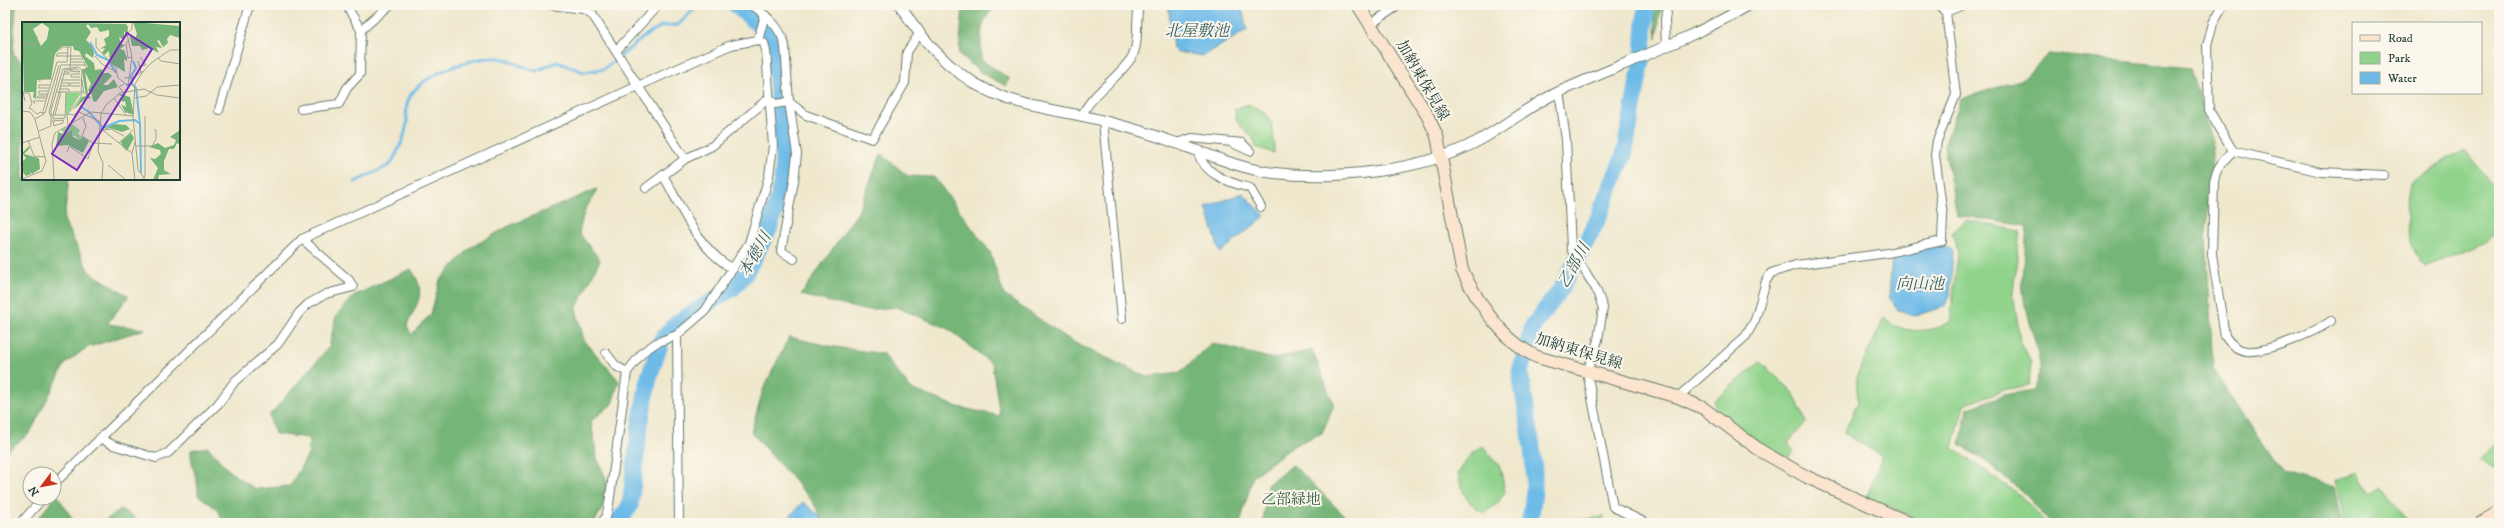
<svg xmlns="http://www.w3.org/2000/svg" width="2504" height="528" font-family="'IM FELL DW Pica','Noto Serif JP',serif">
<rect width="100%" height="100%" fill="#fbf7ec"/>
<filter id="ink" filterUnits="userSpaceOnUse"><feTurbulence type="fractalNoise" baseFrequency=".025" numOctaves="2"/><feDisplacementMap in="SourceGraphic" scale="8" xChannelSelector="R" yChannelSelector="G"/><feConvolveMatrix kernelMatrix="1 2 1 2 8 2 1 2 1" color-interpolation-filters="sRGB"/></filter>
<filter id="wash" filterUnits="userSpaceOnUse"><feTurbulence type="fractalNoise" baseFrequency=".012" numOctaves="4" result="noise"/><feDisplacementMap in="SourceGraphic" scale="16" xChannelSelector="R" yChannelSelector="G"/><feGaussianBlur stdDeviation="0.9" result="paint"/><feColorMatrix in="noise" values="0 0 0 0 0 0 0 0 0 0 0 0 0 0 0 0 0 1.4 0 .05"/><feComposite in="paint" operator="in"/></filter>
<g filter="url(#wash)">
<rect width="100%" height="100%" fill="#efe8cd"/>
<g fill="#90d38b" stroke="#588860">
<path d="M1246,105C1274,110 1274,128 1274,153L1256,147C1252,127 1234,131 1235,109Z"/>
<path d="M2465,149L2499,193V229L2483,243L2425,266C2404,244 2405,209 2410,182Z"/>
<path d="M1966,220L2020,231L2013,292L2020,340L2031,362L2029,385L2003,390L1964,405L1953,448L2021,496L2046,523H1917L1908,515L1867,497L1882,456L1844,433L1858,402L1856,377L1884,318C1902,335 1929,333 1950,322L1958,252L1952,233Z"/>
<polygon points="1760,362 1793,392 1806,422 1788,443 1794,452 1786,460 1757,442 1715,408 1714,401"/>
<polygon points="2499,440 2499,471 2478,459"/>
<path d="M1483,446L1500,467L1505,492L1498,503L1485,513C1468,506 1461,491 1458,473L1472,453Z"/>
<polygon points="2358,472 2372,493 2383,486 2410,523 2345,523 2341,499 2335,480"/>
<polygon points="1604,517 1602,523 1540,523"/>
</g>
<g fill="#74b577" stroke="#4a7956">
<polygon points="5,5 16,5 13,53 23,63 23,179 69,179 64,220 89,272 129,296 107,324 145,329 86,348 65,364 30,433 7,451 5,449"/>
<path d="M963,5H998C978,19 981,38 981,60L1010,79L1006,86L980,72L959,54Z"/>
<polygon points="1653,5 1661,5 1657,38"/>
<polygon points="2048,54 2190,68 2213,142 2206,235 2213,369 2283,473 2334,487 2343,523 2051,523 2025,494 1989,464 1960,444 1967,409 2003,395 2034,390 2041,366 2022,291 2027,226 1957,215 1944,146 1961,99 2023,79"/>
<polygon points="881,154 908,176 934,177 990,252 1004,295 1073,342 1147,377 1180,373 1212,343 1273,359 1312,350 1334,405 1322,433 1295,445 1253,476 1240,523 824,523 813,502 751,432 763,390 789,337 829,346 883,354 911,389 958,407 1000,416 992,364 947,328 896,307 864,310 801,295 858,212"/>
<path d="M597,189L584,212L579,233L600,260L576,309L584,340L619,381L612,404L591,421L597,458L607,481L603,507L594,523H224L217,509L198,495C199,476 190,469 191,450L208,447L230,472L255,489L290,486L309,453L308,438L275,434L269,416L329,347L336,316L355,295L411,269C427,292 418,302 407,325L411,335L431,314L440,280L470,248L509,226Z"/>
<polygon points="1293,465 1352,523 1263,523 1267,485"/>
<polygon points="57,495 75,523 34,523"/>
<polygon points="121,509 138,520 137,523 102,523"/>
</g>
<g fill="#6ebbe8" stroke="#467c8e">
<polygon points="1168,5 1241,5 1247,30 1203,56 1176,52 1173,48"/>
<polygon points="1243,193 1265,216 1220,253 1206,207"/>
<polygon points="1943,244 1953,251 1950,295 1944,307 1914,316 1899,311 1889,297 1892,257"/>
<polygon points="803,502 821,517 820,523 789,523 790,516"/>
</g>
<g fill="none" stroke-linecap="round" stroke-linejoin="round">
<path stroke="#6ebbe8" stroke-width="3" d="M355,182L390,165C397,154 406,135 407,122C407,115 405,108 408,101C416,76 474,55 499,58C512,60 523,68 536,71L557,62L584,72L604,69L649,33L662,26L678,25L698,5"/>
<g stroke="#6ebbe8" stroke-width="17">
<polyline points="617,523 630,506 640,424 649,377 662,339 678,322 733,288 745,274 769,229 779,197 783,174 783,154 775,53 767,32 736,5"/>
<path d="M1529,523C1542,473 1527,422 1520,372L1533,326L1561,289L1596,223L1624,155L1643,55L1646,5"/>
</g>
</g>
</g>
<g filter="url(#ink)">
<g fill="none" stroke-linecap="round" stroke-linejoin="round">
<g stroke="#68796a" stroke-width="10">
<g id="minor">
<polyline points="551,5 583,9 592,14 685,159"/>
<path d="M752,5C767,16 781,27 785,46L789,102L797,154L794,181L781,251L794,259"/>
<polyline points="2223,5 2213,23 2207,45 2209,110 2233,151 2321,172 2384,175"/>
<polyline points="1946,12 1963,5"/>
<polyline points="1371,24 1399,5"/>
<polyline points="361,30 390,5"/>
<polyline points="758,40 765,15"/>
<polyline points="1666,45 1665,20 1667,5"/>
<polyline points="616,51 658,5"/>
<polyline points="1559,91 1566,140 1571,249 1596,289 1603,308 1598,340 1587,372 1613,507 1646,523"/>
<polyline points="769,98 775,104 789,102 806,115 872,139 905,83 907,52 919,34"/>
<polyline points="301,109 339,104 347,88 360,74 361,30 346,5"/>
<polyline points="219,110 250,5"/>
<path d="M1082,115C1093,92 1118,79 1132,57C1140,42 1135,21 1139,5"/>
<polyline points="1103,121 1122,319"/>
<polyline points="1177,143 1192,138 1242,143 1250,151 1230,142"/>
<path d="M2233,151C2223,161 2216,167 2214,182L2212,254L2225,336C2230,344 2236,350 2247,351C2266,353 2315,332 2331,321"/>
<path d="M1198,152C1203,174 1230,183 1250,188L1261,207"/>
<path d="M663,175C683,210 697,248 733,269"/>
<polyline points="646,188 685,159 712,146 769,98"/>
<polyline points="677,335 679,523"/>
<polyline points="606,353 616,366 627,372"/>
<polyline points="1678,397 1746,336 1755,320 1766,281 1771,273 1796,265 1888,253 1942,241 1943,215 1935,155 1937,141 1956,95 1946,12 1938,5"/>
<polyline points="100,438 113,445 156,458 168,453 218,404 235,381 278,344 299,313 308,304 326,294 353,287 349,280 302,239"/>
<polyline points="54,484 302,239 638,86 731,45 758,40 764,43 766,51 773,146 769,176 749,243 705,311 677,335 656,343 643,352 627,372 609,504 606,517 601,523"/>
<polyline points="21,523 43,498"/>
</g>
</g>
<g stroke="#68796a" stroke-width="12">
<path id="tertiary" d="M900,5C925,45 958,81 1003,97C1035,109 1071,112 1104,121C1128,127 1152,134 1176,143C1208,154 1240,169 1274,173C1335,180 1422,171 1476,142C1505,127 1530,104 1561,91C1624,63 1689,40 1749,5"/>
</g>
<g stroke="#68796a" stroke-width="14">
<g id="secondary">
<path d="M1358,5L1427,115L1437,136L1462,270C1479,305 1502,340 1537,357L1678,397L1703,408L1761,451L1807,477L1909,523"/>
<polyline points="2480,523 2499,512"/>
</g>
</g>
<use href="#minor" stroke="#fff" stroke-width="8"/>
<use href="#tertiary" stroke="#fff" stroke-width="10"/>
<use href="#secondary" stroke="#fbe5cf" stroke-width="12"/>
</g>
</g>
<g text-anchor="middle" stroke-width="4" stroke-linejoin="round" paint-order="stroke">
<g font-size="15" fill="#1f3d34" stroke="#fbf7ec">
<text transform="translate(1423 80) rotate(60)" y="5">加納東保見線</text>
<text transform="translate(1579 351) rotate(17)" y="5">加納東保見線</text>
</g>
<g font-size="15" fill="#365b45" stroke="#fbf7ec">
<text x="1291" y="504">乙部緑地</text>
</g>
<g font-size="16" font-style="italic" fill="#335c61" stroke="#fbf7ec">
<text x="1197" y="36">北屋敷池</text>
<text transform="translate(754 254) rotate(-60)" y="6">本徳川</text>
<text transform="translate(1573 265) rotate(-61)" y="6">乙部川</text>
<text x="1920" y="289">向山池</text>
</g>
</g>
<g transform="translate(22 22)">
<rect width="158" height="158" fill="#efe8cd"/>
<path d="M44,71H59L44,94ZM50,102L58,108L56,112L61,115L58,118L51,113L50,108L42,111L39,108Z" fill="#90d38b"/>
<path d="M0,0L104,2L106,5L105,15L102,9V18L97,15L99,22L103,23L98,27L102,28L105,36V39L102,37L103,50L88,41L87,29L82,33L80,31L83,26L78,27L84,23L82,17L87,14V8L78,10L75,5L69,6L66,2L64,4L69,10L64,18L70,24L72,31L71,36L64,31L63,34L72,41L73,48L80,47V51H87L90,54L81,63H86L92,57L96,65L82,69L74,80L71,79L70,73L66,68L69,62L63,50L66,72L69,76L63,77L51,88L60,75L64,74L60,48L66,45L57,29L52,28L51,24H40L33,32L29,57L15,58L14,77L11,75L12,70H2ZM20,1L27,6L25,17L19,24L11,7ZM111,0L158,4V16L148,13L145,17L146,21L141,25L137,18L135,19L140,26L134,25L137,31L127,26L120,28L118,24H110L108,14L113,16L115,12ZM99,72L108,75L112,93L103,90L99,82L104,85L103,79L100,80V74L96,73ZM92,102L104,103L108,107L100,110L88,106L81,108ZM50,108L51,115L58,118L61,115L67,119L61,131L46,123L34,124L36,110L41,112ZM158,108V123L155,121L152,127H147L142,139V148L149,152L137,153L136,158H131L136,146L128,136L133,137L139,132L138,128L127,125L136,121L143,126L152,123L154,118L148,115ZM109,111L112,116L105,129L100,124L99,119ZM7,124L8,126L2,132L17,136L18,147L10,152L7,149L9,152L4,154L0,149V140L4,136L0,131Z" fill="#74b577" fill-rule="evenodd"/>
<path fill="none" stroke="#6ebbe8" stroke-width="2" d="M68,20L75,33L86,38L94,51M110,62L109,54L114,46L111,39M104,63L110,62L114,66L118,102M58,84L67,90L81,106L97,99L113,98L118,102M118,102L119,151"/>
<path fill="none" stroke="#9ca490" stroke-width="1" d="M74,16V25L94,46L96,56L107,64M106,19L104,22L106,36L110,35M0,23L15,22V14M38,28L40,25H49L48,49L58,50M34,34H60L61,37H49M34,34L36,31H46M73,34L80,42L94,50M136,36L139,39L158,42M116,39L119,51M35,40H45L46,25M48,40H62L65,47L60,48M39,43L27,90L28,93H43M39,43H63M118,44L124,43L118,35M41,52H47V50H42M58,55H49V52H58M102,56L112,55L121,49M39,58H60M60,58L62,72M17,60L19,57H30M106,63L110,35L105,12L110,7V0M38,64H47V61H39M58,64H48V61H58M0,65L3,79M27,66H17V63H28M37,67H47V70M35,70H62M101,70L97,65L102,62M0,71H7L10,81L7,87M26,72H17V69H26M24,76H15L16,74H25M92,76L104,93M113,76L124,74L135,65L158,63M13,82L11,79H23M8,86L15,92L19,90L22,92L13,97M0,89L8,90L13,97L24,139L20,149L0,157M21,89L35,40M20,90L23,91L37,43M46,92L51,93L57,90L79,100M31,93L43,48L55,47L58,50M31,93V97L43,96L44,70M33,93L39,70M111,94L116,148L124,158M61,96L64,104L60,114L71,121L90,122M30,99L42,98M31,99L32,104L41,101V98M46,103L45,93L59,75L60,48M78,106L110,131M81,108L89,107L102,114M17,109L29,104V88L41,47L56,45L60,48M6,118L12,134L23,135M0,121L18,115M97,121L111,108M114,124H130L134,117V108H132M45,130L47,124L66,137L71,121M86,143L104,158M32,158L30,122L33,111L69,90L111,94L113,62L120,51L129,41L148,28H158M80,158L81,141L76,129L79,92L84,83L98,71L122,67L135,73L158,76M113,158L110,131L113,120M119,158L123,154V94"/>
<path fill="#7b2cbf" fill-opacity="0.15" stroke="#7b2cbf" stroke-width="2" d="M105,11L130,27L55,148L30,132Z"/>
<rect width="158" height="158" fill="none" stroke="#1f3d34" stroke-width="2"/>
</g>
<rect width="2504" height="528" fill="none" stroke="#fbf7ec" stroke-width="20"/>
<rect x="2352" y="22" width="130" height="72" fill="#fbf7ec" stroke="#a3ada2"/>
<rect x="2360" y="35" width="20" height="6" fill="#fbe5cf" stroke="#a3ada2"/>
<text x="2388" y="42" font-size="12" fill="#1f3d34">Road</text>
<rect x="2360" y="52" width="20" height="12" fill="#90d38b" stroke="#a3ada2"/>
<text x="2388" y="62" font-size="12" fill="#1f3d34">Park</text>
<rect x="2360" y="72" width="20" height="12" fill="#6ebbe8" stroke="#a3ada2"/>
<text x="2388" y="82" font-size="12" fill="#1f3d34">Water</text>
<g transform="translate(42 486) rotate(238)"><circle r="19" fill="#fbf7ec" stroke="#a3ada2"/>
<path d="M0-3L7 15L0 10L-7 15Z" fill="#c8321e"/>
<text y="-6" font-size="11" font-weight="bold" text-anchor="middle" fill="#1f3d34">N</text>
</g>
</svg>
